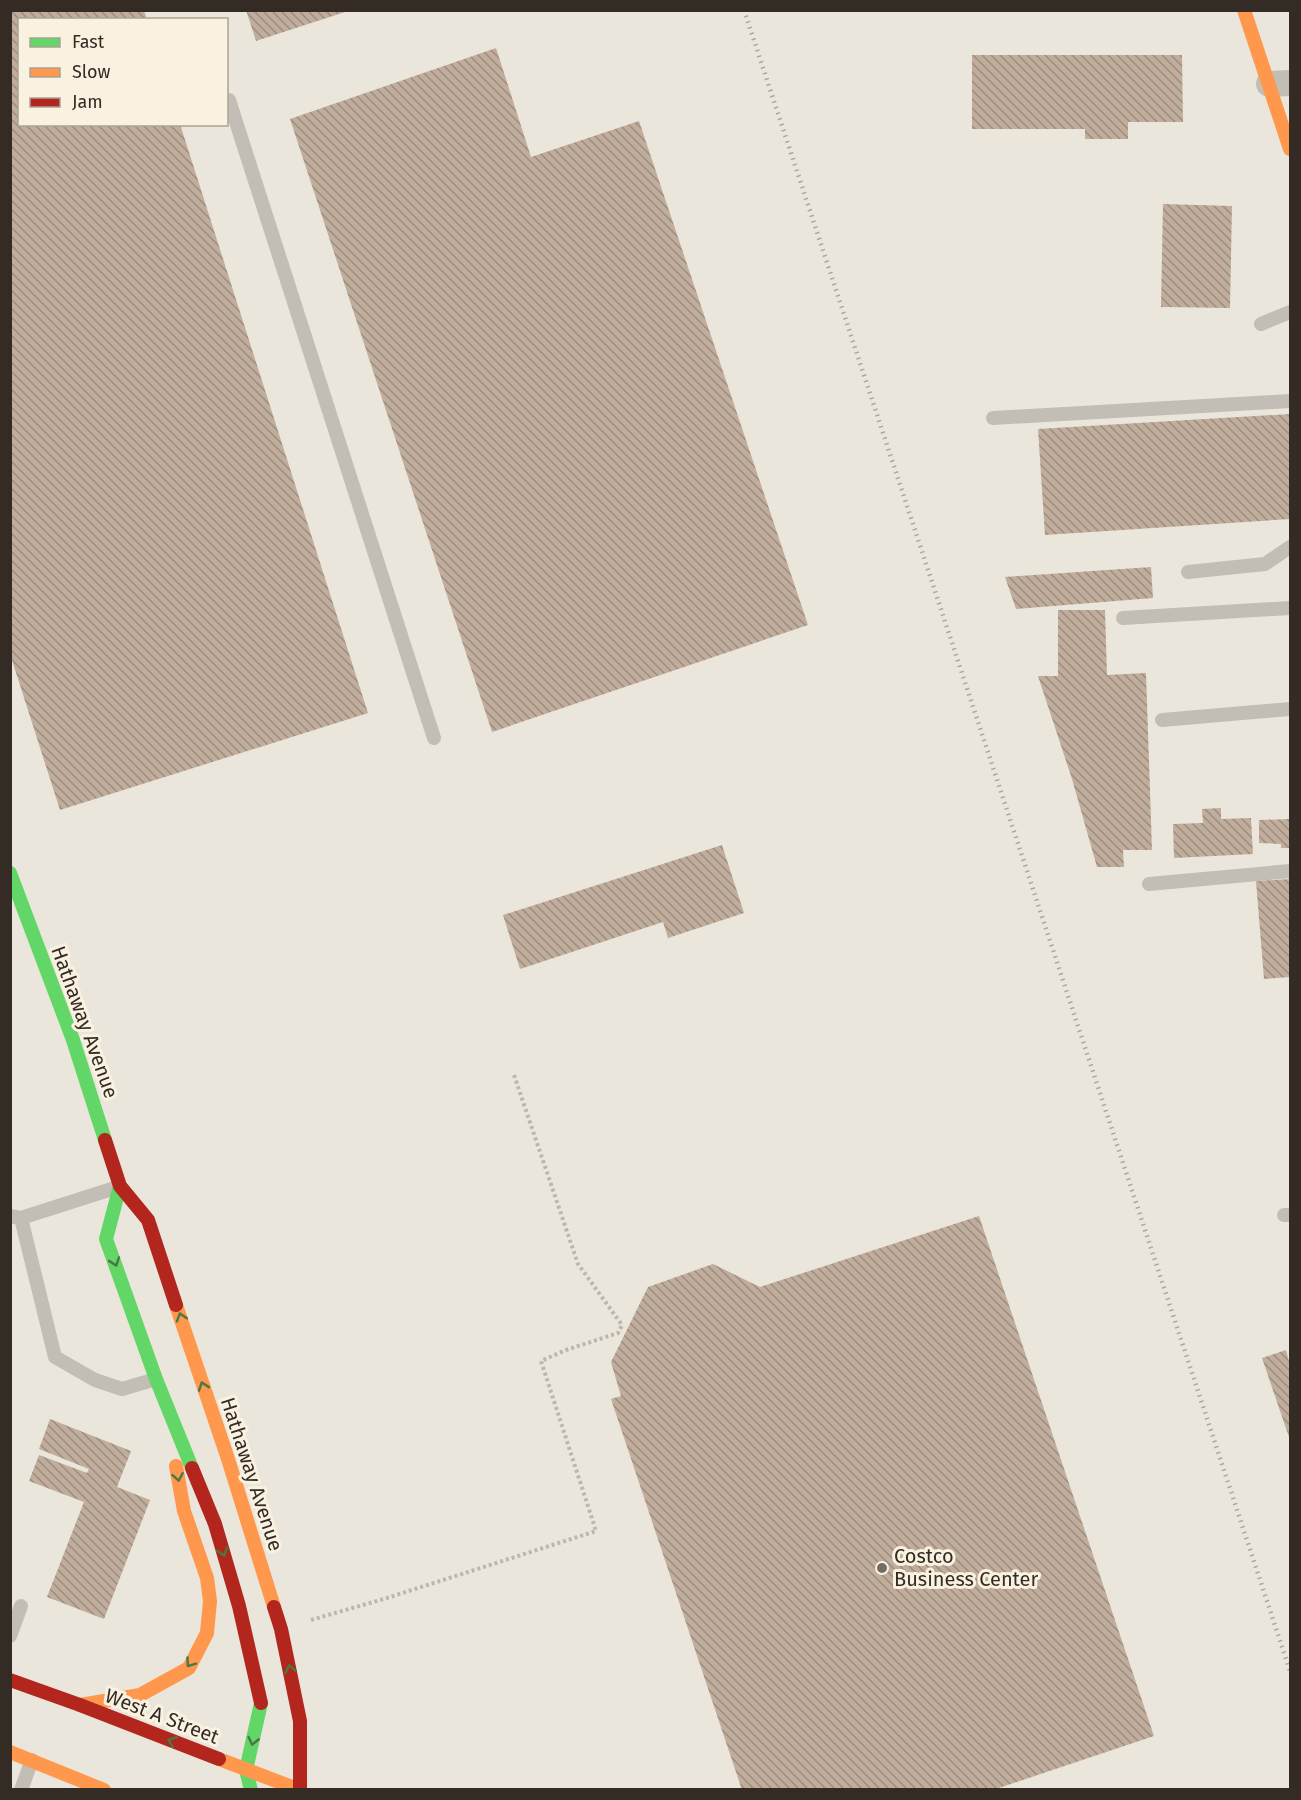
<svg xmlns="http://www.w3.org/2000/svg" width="1301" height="1800" font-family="'Fira Sans',sans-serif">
<defs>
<pattern id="building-back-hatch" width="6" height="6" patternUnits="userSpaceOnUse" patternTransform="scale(1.5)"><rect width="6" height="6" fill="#c0ad9c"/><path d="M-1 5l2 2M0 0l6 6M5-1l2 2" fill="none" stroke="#9d8d7f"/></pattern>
</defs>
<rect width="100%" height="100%" fill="#ebe6db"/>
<g fill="url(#building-back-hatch)">
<polygon points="10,10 144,10 147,20 20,20 20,124 180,124 368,713 60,810 10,654"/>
<polygon points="246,10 348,10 348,11 256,41"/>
<polygon points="496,48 531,157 639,121 808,625 492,732 290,119"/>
<polygon points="972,55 1182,55 1183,122 1128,122 1128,139 1085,139 1085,129 972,129"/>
<polygon points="1163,204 1232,206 1230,308 1161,307"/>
<polygon points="1290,414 1290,519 1045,535 1038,429"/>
<polygon points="1151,567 1153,598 1016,609 1005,577"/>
<polygon points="1058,610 1105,610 1107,675 1146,673 1152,850 1123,850 1124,867 1097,867 1072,779 1038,676 1058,676"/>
<polygon points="1221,808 1221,819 1251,818 1253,854 1174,858 1173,824 1203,823 1202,809"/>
<polygon points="1290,819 1290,848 1281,848 1281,844 1259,843 1259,820"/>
<polygon points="722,845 744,913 668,938 663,922 520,969 503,915"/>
<polygon points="1290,879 1290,977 1264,979 1256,881"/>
<polygon points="979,1216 1154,1736 993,1790 742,1790 611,1399 621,1396 611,1362 648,1287 713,1264 760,1287"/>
<polygon points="1286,1350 1290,1365 1290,1440 1262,1358"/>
<polygon points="50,1419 131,1451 117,1487 150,1500 104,1619 47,1597 84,1502 29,1481 39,1455 87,1473 89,1469 39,1449"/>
</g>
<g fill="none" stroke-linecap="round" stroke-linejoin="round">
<polyline stroke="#bcb6ad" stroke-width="4" stroke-dasharray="3 3" stroke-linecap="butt" points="311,1620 387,1598 596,1531 541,1361 566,1350 618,1333 622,1325 578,1264 514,1075"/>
<g stroke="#c3beb5" stroke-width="14">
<polyline points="229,100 434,738"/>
<polyline points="1261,324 1290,312"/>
<polyline points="993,418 1290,401"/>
<polyline points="1188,572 1265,564 1290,547"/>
<polyline points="1123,618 1290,608"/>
<polyline points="1162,720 1290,709"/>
<polyline points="1149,884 1290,871"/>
<polyline points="1284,1215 1290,1215"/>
<polyline points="10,1216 21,1218 118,1187"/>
<polyline points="21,1218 55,1357 95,1380 122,1389 156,1379"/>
<polyline points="10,1636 21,1606"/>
<polyline points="21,1790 32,1760"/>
</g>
<polyline stroke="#c3beb5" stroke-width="26" points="1269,84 1290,83"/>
<g stroke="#63d668" stroke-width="14">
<polyline points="10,873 73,1040 105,1140"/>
<polyline points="120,1186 106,1239 156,1379 192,1468"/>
<polyline points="251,1790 246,1770 261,1703"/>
</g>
<g stroke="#ff974d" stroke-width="14">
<polyline points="1244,10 1290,149"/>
<polyline points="176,1305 228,1459 274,1607"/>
<polyline points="80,1705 140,1695 189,1668 207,1633 210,1601 207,1578 184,1511 176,1466"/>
<polyline points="10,1752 104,1790"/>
<polyline points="219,1759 300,1790"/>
</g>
<g stroke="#b3261e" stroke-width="14">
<polyline points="105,1140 120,1186 148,1220 176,1305"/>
<polyline points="192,1468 215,1524 239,1606 261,1703"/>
<polyline points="274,1607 281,1629 300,1721 300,1790"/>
<polyline points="10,1680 80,1705 219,1759"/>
</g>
<polyline stroke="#aba69f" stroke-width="4.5" stroke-dasharray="1.5 4.5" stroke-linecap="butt" points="744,10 1290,1671"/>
</g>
<defs><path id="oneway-chevron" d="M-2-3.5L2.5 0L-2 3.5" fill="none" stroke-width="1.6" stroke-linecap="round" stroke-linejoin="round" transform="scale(1.5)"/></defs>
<g stroke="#497843">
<use href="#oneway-chevron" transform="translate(115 1262) rotate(71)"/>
<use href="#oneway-chevron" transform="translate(181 1317) rotate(-107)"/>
<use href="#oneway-chevron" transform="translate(203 1386) rotate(-109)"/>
<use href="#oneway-chevron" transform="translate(178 1477) rotate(80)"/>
<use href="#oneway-chevron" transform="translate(223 1552) rotate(72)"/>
<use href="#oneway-chevron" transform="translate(190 1663) rotate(126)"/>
<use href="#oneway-chevron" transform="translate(290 1669) rotate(-102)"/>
<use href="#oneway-chevron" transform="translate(172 1741) rotate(-158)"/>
<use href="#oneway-chevron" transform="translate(253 1741) rotate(103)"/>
</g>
<circle fill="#736c64" stroke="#f9f2e1" stroke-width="2" cx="882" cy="1568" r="6"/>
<g text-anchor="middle" stroke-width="6" stroke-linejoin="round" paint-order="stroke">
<g font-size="20" fill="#332b24" stroke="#f9f2e1">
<text transform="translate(85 1022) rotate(70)" y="7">Hathaway Avenue</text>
<text transform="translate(252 1474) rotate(72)" y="7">Hathaway Avenue</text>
<text transform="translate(162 1716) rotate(21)" y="7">West A Street</text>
</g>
<g font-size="20" fill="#332b24" stroke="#f9f2e1" text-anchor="start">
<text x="894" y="1563">Costco<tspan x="894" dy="23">Business Center</tspan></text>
</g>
</g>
<rect width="1301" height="1800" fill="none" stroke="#332b24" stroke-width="24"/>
<rect x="18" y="18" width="210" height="108" fill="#f9f2e1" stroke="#aaa295" stroke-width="1.5"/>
<rect x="30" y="38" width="30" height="9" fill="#63d668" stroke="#aaa295" stroke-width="1.5"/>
<text x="72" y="48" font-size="18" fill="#332b24">Fast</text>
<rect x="30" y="68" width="30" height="9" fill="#ff974d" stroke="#aaa295" stroke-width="1.5"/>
<text x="72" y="78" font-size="18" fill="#332b24">Slow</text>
<rect x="30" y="98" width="30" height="9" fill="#b3261e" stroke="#aaa295" stroke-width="1.5"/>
<text x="72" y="108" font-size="18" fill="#332b24">Jam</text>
</svg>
